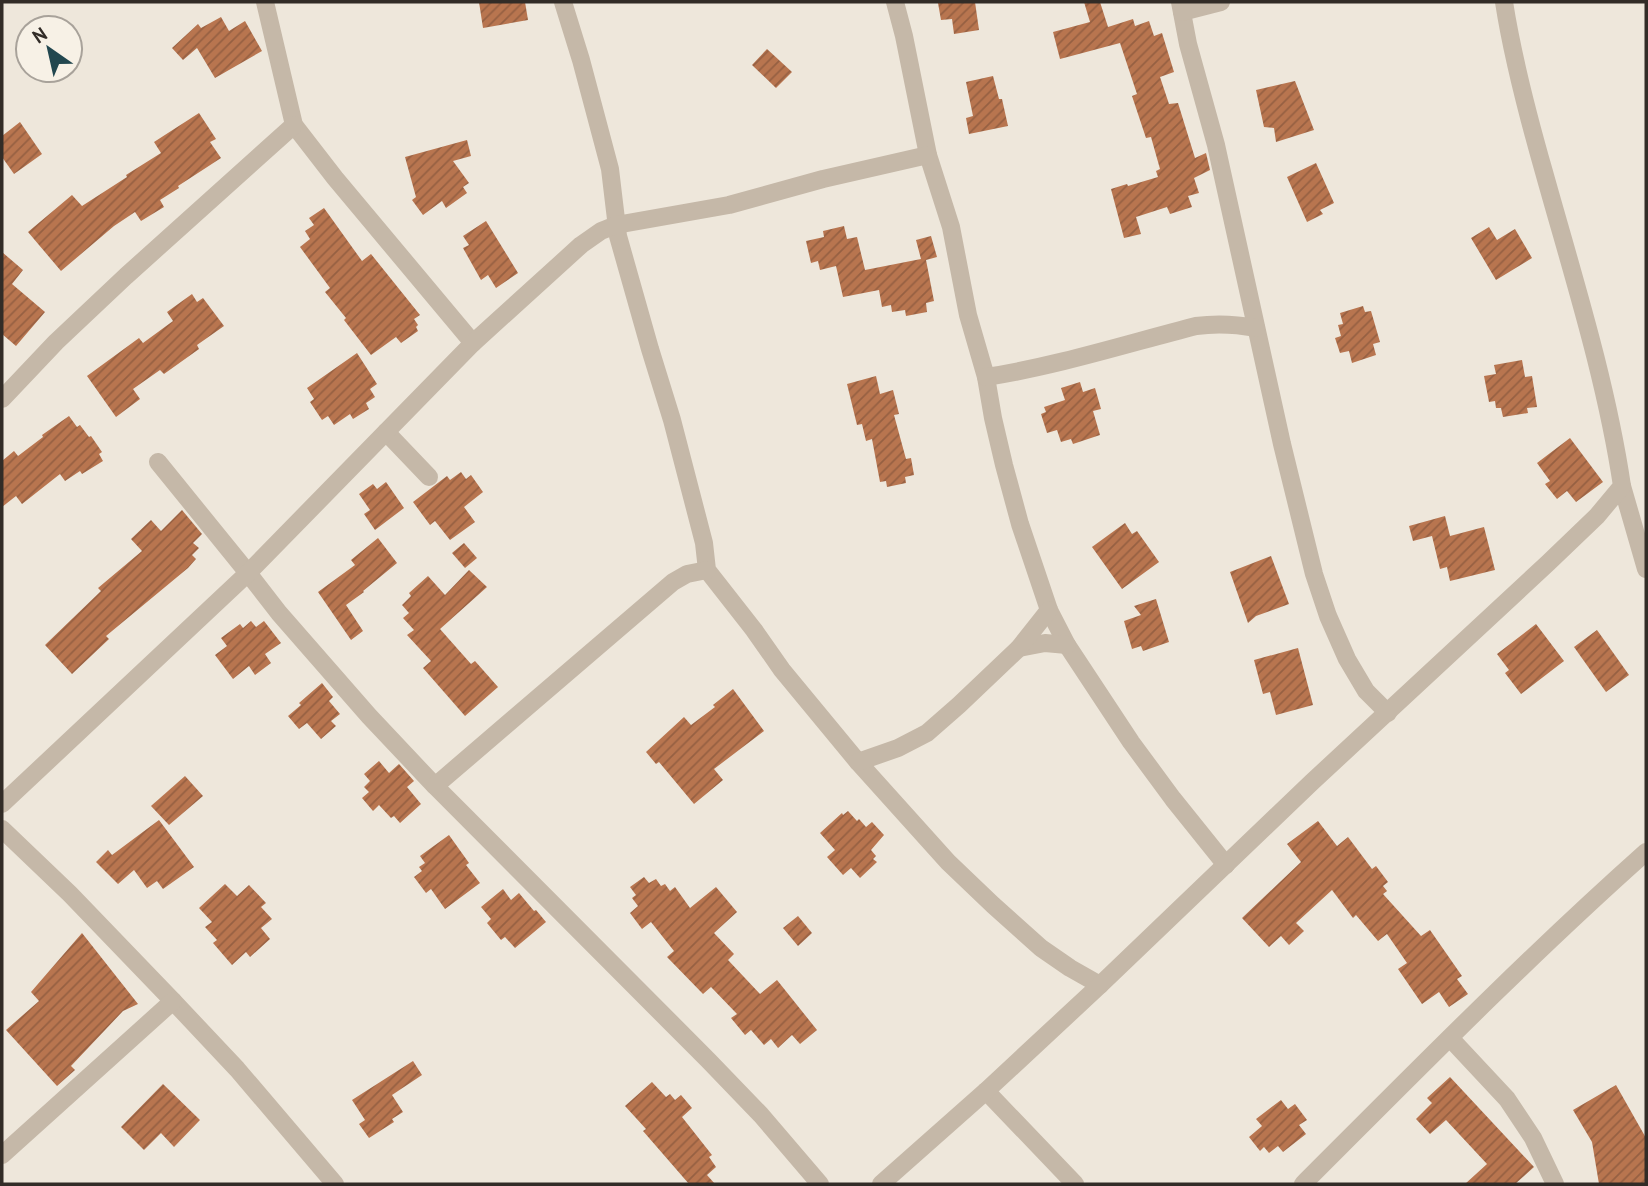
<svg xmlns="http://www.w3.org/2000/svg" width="1648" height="1186" font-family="'PT Sans',sans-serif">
<defs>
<pattern id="building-hatch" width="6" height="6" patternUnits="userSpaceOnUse" patternTransform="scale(1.75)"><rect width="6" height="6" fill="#b8754f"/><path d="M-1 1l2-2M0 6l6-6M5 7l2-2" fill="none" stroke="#966042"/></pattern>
</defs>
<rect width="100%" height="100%" fill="#eee7db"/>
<g fill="url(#building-hatch)">
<polygon points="479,2 525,2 528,20 483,28"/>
<polygon points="949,2 975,2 979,30 954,34 952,19 941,20 938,3"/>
<polygon points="1084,2 1100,2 1108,27 1133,19 1135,26 1149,21 1154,36 1162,33 1174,72 1160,77 1169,104 1178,103 1195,158 1206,153 1210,170 1194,178 1199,193 1188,196 1192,207 1170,214 1167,207 1136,217 1141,234 1124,238 1111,189 1127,184 1128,186 1158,177 1156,171 1160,169 1151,137 1146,138 1132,96 1137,94 1120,43 1060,59 1053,32 1090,22"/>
<polygon points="221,17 229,31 245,21 262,51 215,78 197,48 183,60 172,48 198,24 201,28"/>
<polygon points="767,49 792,72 776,88 752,65"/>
<polygon points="993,76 999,99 1002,99 1008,126 969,134 966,118 973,116 966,82"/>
<polygon points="1295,81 1314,130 1276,142 1274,128 1264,127 1256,90"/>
<polygon points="199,113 216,139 210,142 221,158 178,186 179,188 160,200 164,207 141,221 135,212 114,226 61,271 28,232 72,195 82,206 127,177 126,175 161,153 154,142"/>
<polygon points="20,122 42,154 14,174 2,157 2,136"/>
<polygon points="467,140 471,156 453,161 469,183 463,187 467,193 446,208 442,201 423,215 412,200 416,197 405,157"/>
<polygon points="1316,163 1334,203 1320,210 1323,214 1307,222 1287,177"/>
<polygon points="324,208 362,261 371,254 420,315 414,319 418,325 416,327 418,331 401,343 396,337 371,355 344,320 346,318 325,292 330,288 300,247 310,239 305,231 314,225 309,218"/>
<polygon points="486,221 518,273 496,288 488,275 481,280 463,248 469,245 463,236"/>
<polygon points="844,226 847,239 857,237 865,270 921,259 916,240 931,236 937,257 926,260 934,301 926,303 927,312 906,316 905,310 892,312 891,305 882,307 879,290 843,297 836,266 820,270 818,261 811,263 806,241 824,237 823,231"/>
<polygon points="1489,227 1497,240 1515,229 1532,258 1496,280 1471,238"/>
<polygon points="2,252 23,270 12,284 45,312 16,346 2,334"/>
<polygon points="192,294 197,302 203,298 224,326 197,345 199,349 164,374 160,370 133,389 140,399 116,417 87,376 139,338 143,343 173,321 167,312"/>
<polygon points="1363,306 1365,312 1371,311 1380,342 1373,344 1376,355 1352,363 1349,351 1340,353 1335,338 1341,336 1338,325 1343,324 1340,313"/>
<polygon points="357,353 377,384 370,389 375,397 366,403 369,409 353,419 350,414 334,425 328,416 322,420 310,402 314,399 307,388"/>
<polygon points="1522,360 1525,377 1532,376 1537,407 1527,408 1528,413 1503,417 1501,408 1496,408 1495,401 1489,402 1484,376 1496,374 1494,365"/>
<polygon points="876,376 880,394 893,390 899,414 894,415 906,459 911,458 914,475 905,477 906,483 887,487 886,481 880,482 872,439 866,441 862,424 857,425 847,384"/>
<polygon points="1080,382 1083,392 1095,388 1101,409 1093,411 1100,435 1073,444 1071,439 1061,442 1057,430 1047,433 1041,414 1046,412 1044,407 1065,400 1061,388"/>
<polygon points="69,416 77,427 80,425 89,437 91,436 102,452 99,454 103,461 82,474 80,471 65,481 60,474 22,504 16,496 2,507 2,461 14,451 18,456 43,437 42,435"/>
<polygon points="1570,438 1603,482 1576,502 1567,491 1557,499 1545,484 1550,481 1537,463"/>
<polygon points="461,472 466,479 471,475 483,492 464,507 475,522 450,540 435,521 430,525 413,502 447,476 450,480"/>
<polygon points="386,482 404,508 375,530 364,514 370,510 359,494 373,484 377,489"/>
<polygon points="182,510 202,534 193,543 199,548 192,555 196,559 188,568 106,636 109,639 72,674 45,645 101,591 98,588 142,551 131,539 151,520 161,531"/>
<polygon points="1445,516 1450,536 1484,527 1495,570 1450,581 1447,567 1440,569 1432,536 1413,541 1409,526"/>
<polygon points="1125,523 1132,534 1137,531 1159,562 1122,589 1092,547"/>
<polygon points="378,538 397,563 363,591 364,592 346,605 363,631 351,640 318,592 355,565 351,560"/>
<polygon points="464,543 477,558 465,568 452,553"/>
<polygon points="1271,556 1289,604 1256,616 1248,623 1230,572"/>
<polygon points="469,570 487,587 440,629 471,664 475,661 498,687 465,716 423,668 431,661 407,635 414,630 403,618 409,613 402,605 411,596 409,593 428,576 445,595"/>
<polygon points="1156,599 1169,642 1143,651 1141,646 1132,649 1124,621 1141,615 1134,606"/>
<polygon points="251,621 256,627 264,621 281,643 265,654 271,663 255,675 249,666 233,679 215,655 227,646 221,638 240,624 243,628"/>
<polygon points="1536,624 1564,661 1521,694 1505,673 1509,670 1497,654"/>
<polygon points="1597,630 1629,675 1606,692 1574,647"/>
<polygon points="1298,648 1313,705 1276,715 1270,692 1263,694 1254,660"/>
<polygon points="322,683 333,697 329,701 340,714 331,721 336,726 321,739 307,723 299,729 288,716 301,705 299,703"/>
<polygon points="733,689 764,731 714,769 723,780 694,804 659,762 656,764 646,752 684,717 691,725 715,707 713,705"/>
<polygon points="379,761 389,773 399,764 414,781 407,787 421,804 400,823 394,816 391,818 379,805 373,811 362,798 369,792 364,787 370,781 364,774"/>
<polygon points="185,776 203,796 169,825 151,806"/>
<polygon points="848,811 857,821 859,819 866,827 872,822 884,835 871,850 876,856 873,859 877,862 860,878 851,868 843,875 827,857 835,850 820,833 842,813 843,815"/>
<polygon points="159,820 194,867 163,889 157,881 147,888 134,870 118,884 96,862 108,850 112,855"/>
<polygon points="1318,821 1337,846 1348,837 1372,869 1376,866 1388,882 1383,886 1387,891 1383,894 1421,936 1430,930 1462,976 1457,979 1468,994 1449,1007 1439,992 1422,1004 1398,969 1407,963 1387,934 1378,941 1356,915 1353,918 1332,890 1296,923 1304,931 1289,945 1281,936 1269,947 1242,918 1301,862 1287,844"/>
<polygon points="449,835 469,863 466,865 480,883 445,909 431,889 426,893 414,877 422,871 419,867 425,863 420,856"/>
<polygon points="644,877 649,883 656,879 661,886 665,884 670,891 675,887 690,908 716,887 737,912 714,933 734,954 728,960 760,994 777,980 817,1030 800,1044 792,1035 778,1048 771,1039 764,1045 751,1030 745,1035 731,1018 737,1014 711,987 703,994 667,957 674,951 651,922 642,929 630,913 638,906 632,898 636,895 630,887"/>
<polygon points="225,884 237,896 249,885 266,903 261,907 272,919 261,928 270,939 250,957 246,952 232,965 213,943 217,940 205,927 212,922 199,908"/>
<polygon points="503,889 511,900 519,893 534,911 536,910 546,922 515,948 505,937 501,940 487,923 491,919 481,907"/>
<polygon points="798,916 812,933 798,946 783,928"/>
<polygon points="82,933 138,1004 123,1011 71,1066 75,1070 57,1086 6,1030 39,1001 31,992"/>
<polygon points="413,1061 422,1075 392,1095 403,1112 392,1119 394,1122 369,1138 359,1124 365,1120 352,1100"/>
<polygon points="1450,1077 1534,1167 1515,1184 1465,1184 1487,1164 1446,1120 1430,1134 1416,1119 1432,1103 1427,1098"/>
<polygon points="652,1082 666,1097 670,1094 675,1100 681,1095 692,1108 682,1117 712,1155 709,1157 716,1167 707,1175 715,1184 689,1184 643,1131 646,1129 625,1106"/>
<polygon points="163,1084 200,1120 174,1147 161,1133 144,1150 121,1127"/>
<polygon points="1616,1085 1646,1138 1646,1184 1599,1184 1592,1142 1573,1110"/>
<polygon points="1281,1100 1288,1109 1295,1104 1307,1120 1299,1125 1306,1134 1283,1152 1278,1146 1269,1153 1264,1147 1260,1151 1249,1137 1262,1126 1256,1119"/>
</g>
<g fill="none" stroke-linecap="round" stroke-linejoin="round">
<g stroke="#c5b8a8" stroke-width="18">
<polyline points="265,2 294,125 335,178 473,343"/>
<polyline points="563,2 581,60 610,169 618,236 650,349 672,420 704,543 707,570 754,630 782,670 858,762 948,862 993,905 1041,948 1070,968 1100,985"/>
<polyline points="895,2 904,36 928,155 951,227 968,315 986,377 993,418 1004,465 1020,524 1049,610 1067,645 1131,742 1173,799 1226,865"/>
<polyline points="1180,2 1188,44 1216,145 1282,444 1314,574 1328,616 1347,659 1366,691 1388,713"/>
<polyline points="1182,12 1221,2"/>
<path d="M986,377C1057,366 1126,344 1196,326C1217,323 1235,324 1256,328"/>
<polyline points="2,399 56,342 126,276 294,125"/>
<polyline points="386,432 429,477"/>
<polyline points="158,462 248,573 279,613 369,716 435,786 708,1060 761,1115 820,1184"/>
<polyline points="1622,486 1646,569"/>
<polyline points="1019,648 1045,643 1067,645"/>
<polyline points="858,762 898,748 927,733 959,705 1019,648 1049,610"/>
<polyline points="435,786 673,582 687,574 707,570"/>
<polyline points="2,804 248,573 473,343 581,245 601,231 616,225 729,205 823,179 928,155"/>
<polyline points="2,829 70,894 173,1001 237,1069 335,1184"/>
<polyline points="1450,1038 1507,1099 1533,1138 1555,1184"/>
<polyline points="986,1091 1075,1184"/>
<polyline points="2,1155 173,1001"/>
<path d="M881,1184L986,1091L1100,985L1312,782L1548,563L1597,516L1622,486C1606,379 1573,276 1544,172C1528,116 1513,60 1504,2"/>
<path d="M1303,1184C1415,1072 1527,958 1646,852"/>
</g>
</g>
<rect width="1648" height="1186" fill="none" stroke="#322c27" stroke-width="7"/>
<g transform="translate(49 49) rotate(326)"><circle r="33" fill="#f7f1e6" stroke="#a8a29a" stroke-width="2"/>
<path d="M0-5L12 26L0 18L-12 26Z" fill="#22474f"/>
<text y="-10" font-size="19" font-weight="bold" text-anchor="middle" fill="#322c27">N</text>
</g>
</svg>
